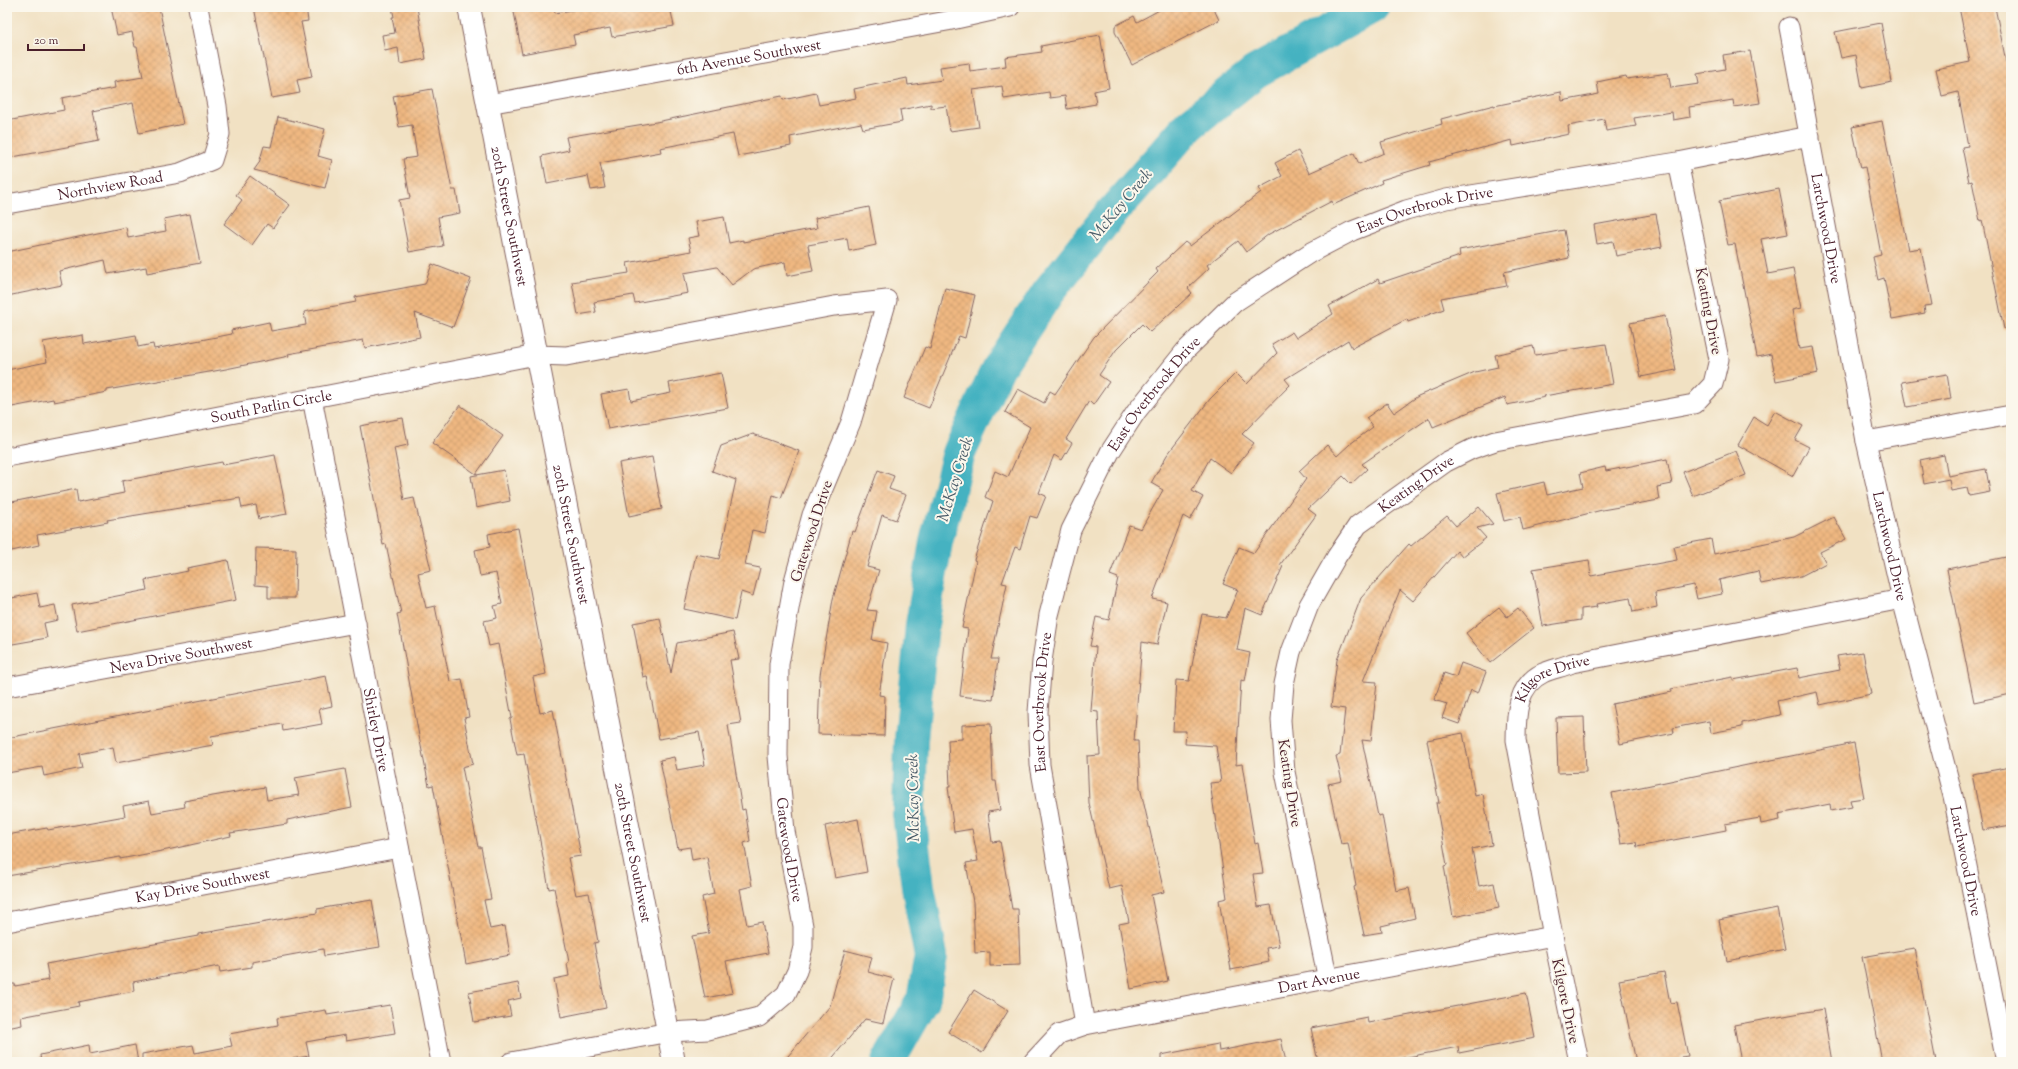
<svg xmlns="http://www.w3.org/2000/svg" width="2018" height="1069" font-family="'Sorts Mill Goudy',serif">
<defs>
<pattern id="building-cross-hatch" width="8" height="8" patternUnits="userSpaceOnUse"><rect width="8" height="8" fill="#efb881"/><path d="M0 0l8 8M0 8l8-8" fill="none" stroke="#ce9e70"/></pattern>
</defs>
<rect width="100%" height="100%" fill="#fbf7ec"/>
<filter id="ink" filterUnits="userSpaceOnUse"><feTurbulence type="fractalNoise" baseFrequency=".025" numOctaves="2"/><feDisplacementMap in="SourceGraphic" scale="8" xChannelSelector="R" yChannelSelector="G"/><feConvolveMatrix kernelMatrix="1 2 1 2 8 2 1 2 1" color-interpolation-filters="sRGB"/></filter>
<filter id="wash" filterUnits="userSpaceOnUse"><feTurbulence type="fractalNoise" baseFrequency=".012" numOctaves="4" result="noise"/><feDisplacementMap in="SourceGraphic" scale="16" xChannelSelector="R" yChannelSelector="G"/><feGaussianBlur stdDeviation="0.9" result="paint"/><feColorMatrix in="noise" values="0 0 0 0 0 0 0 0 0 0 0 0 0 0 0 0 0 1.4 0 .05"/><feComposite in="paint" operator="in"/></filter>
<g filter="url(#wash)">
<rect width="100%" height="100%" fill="#f1e1c3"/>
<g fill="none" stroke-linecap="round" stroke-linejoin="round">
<polyline stroke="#45b2c1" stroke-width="34" points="888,1062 923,1000 931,956 918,887 909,814 911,740 922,625 936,542 959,453 998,368 1048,292 1108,217 1189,125 1255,72 1372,7"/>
</g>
<g id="blocks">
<g fill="url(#building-cross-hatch)">
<polygon points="111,7 159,7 183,124 139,133 133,103 93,111 99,141 7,158 7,121 64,110 62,98 115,88 114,82 143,77 137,47 135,47 132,32 117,35"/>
<polygon points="254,7 306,7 308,21 301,22 312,77 297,80 300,93 272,98"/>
<polygon points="392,7 417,7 426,59 400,64 398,48 385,51 382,35 395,33 392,17 394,17"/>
<polygon points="513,7 554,7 555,13 589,7 670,7 674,26 612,37 610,28 573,35 575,44 522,54"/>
<polygon points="1165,7 1213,7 1219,20 1132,65 1115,32 1115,26 1134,16 1137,22"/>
<polygon points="1959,7 1995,7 2006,62 2009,62 2011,72 2011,328 2004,329 1982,220 1980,221 1972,181 1969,182 1962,147 1968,146 1958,92 1942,96 1936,69 1970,62"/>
<polygon points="1881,23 1892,82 1862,88 1856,55 1841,58 1835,32"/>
<polygon points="1100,35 1109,88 1094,91 1096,104 1067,109 1065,96 1050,98 1049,92 1004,99 1002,86 973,90 979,127 950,131 946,106 931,108 931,104 900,110 902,122 863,129 861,123 790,137 791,146 738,156 733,134 660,148 661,152 600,163 605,188 591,190 588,176 547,184 542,156 569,150 566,137 656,122 782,96 783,100 816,93 819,105 856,98 854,89 907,78 908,85 942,80 940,67 969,63 970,71 1006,66 1005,57 1042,52 1041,46"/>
<polygon points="1750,51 1760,103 1734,107 1733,100 1689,107 1690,117 1673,120 1672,112 1634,118 1636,126 1606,131 1604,119 1568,126 1569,134 1513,146 1512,140 1429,162 1430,165 1381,180 1382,183 1333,205 1332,201 1269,234 1246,252 1238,241 1207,265 1209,268 1188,288 1192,293 1150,332 1142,324 1116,350 1099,375 1109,382 1093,405 1089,401 1066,439 1072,443 1062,460 1054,455 1039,493 1046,496 1037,518 1030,516 1020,549 1015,547 1002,583 1007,584 991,659 998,659 993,700 960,696 968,629 962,628 976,561 974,560 993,501 985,497 995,471 1008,477 1030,427 1005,412 1018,389 1044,403 1050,391 1055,394 1094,337 1158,272 1156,269 1185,242 1190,246 1261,192 1259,188 1282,176 1275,163 1298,151 1309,173 1354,153 1359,164 1384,153 1381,142 1442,124 1441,119 1494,105 1494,106 1561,92 1562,101 1599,94 1597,82 1626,76 1627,79 1668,73 1671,88 1699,84 1697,74 1725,69 1723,55"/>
<polygon points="432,89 452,190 456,190 460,213 438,217 443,246 409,252 399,200 410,198 403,159 417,157 412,125 399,127 393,96"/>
<polygon points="278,117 325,129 318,156 332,160 325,188 254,170 259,163 264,146 271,147"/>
<polygon points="1882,121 1908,250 1921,248 1932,305 1924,306 1925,313 1892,319 1884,278 1878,280 1873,257 1881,255 1865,167 1861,168 1852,127"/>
<polygon points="250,176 290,205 273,228 267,224 252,245 224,224 242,200 236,195"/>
<polygon points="1779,189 1788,234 1761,239 1768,274 1793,269 1801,308 1792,310 1799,349 1813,347 1818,373 1776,381 1771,354 1757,357 1735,244 1728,245 1719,201"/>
<polygon points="869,207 876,245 849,251 847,238 808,245 813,271 787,276 785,262 753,269 732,285 717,267 684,273 688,293 635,303 633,295 594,302 596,312 578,315 572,282 629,273 627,263 691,251 688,238 699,236 696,222 724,217 729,243 743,240 743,242 817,228 815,218"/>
<polygon points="190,214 200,263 147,273 146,267 108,274 105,260 59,271 62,285 7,296 7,252 126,227 128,238 166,231 164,219"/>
<polygon points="1656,214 1662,247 1616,256 1613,241 1597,244 1594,225"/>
<polygon points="1564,230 1569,258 1504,272 1507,286 1441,298 1444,309 1408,322 1407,319 1352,348 1348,340 1285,379 1290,385 1242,434 1254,443 1231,473 1210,458 1192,491 1203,497 1190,520 1183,516 1152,599 1167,602 1157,645 1142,642 1134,741 1138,741 1140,787 1164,892 1151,895 1168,981 1131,989 1119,924 1129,922 1122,886 1109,889 1089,803 1087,756 1100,755 1098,712 1091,711 1096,647 1090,646 1096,617 1109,620 1118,578 1110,575 1129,525 1141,529 1163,490 1151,483 1167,455 1210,399 1236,373 1247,384 1277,353 1272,344 1292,332 1296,338 1333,314 1329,306 1378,279 1380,283 1460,256 1459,250"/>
<polygon points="432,264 471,279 453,327 415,313 420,337 365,348 363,340 288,354 289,356 226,369 107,390 107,392 54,402 53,399 7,408 7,370 47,362 43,342 83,335 84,344 136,335 138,347 153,344 154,349 232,334 231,330 269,322 271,331 306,325 304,312 356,302 355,297 425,284"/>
<polygon points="945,288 975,295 965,338 959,336 929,408 904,398 925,347 930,349"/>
<polygon points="1665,316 1676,370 1641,377 1630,323"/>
<polygon points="1606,344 1613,384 1544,396 1545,397 1507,405 1505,397 1433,427 1429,418 1362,464 1367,469 1351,484 1343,476 1308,509 1316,515 1280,565 1283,566 1262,615 1245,608 1237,650 1250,653 1245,681 1241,680 1236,765 1242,764 1255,844 1258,843 1263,873 1253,874 1258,907 1271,905 1279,946 1266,948 1269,962 1231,970 1219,900 1227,898 1210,783 1221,782 1216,746 1185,744 1186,731 1173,731 1176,680 1189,681 1202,614 1226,618 1238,590 1223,584 1239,547 1254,553 1306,479 1299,471 1327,445 1337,456 1350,444 1373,427 1366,418 1387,403 1394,413 1418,396 1475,372 1498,367 1495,355 1533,346 1535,355"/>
<polygon points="721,373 728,408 608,429 601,394 629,389 631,401 671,393 669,383"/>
<polygon points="1947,374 1951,399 1907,407 1902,382"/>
<polygon points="460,405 503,436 476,474 432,443"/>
<polygon points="1775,411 1803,426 1795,440 1809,447 1793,476 1738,445 1754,417 1767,425"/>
<polygon points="403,418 408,445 394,448 404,500 414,498 431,570 418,573 426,608 435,606 450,681 462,679 469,717 464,718 473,764 462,767 478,847 481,847 491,899 484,900 490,929 505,926 510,955 466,964 433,785 429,786 419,736 397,614 401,613 386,544 383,545 360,426"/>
<polygon points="753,434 799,451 781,498 773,495 765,533 752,530 745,565 760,568 753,596 741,592 735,620 684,609 696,554 719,559 736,480 712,471 721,446"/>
<polygon points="1736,451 1746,475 1693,496 1683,472"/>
<polygon points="275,455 287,514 259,519 256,505 242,508 240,498 107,520 108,522 37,535 39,545 7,552 7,503 76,489 78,502 124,493 122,481 222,462 223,465"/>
<polygon points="1944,455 1948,476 1986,469 1990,492 1969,496 1967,488 1951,491 1949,479 1924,484 1920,460"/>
<polygon points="652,457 662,509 629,516 619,463"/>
<polygon points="1667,459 1672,484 1657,487 1659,500 1602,510 1523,530 1520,517 1504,521 1497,493 1544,482 1547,495 1583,487 1580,473 1605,467 1606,471"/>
<polygon points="504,470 510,501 476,508 471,476"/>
<polygon points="878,470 894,476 889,489 906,495 896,520 882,515 867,567 879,570 867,610 877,611 872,640 887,643 879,695 885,696 884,736 818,734 820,675 833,599 852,531 855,532"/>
<polygon points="1479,507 1493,524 1477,528 1486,538 1462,557 1457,551 1413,601 1400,590 1363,681 1377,682 1371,741 1362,740 1378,816 1382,815 1396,891 1409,888 1415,918 1381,926 1382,932 1364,935 1354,887 1356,886 1348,843 1341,844 1328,784 1342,781 1336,756 1340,755 1345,709 1331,707 1337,660 1361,598 1409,544 1411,546 1447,516 1456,526"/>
<polygon points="1834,517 1846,539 1820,552 1826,563 1801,576 1761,584 1758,571 1719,580 1722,594 1697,599 1694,585 1655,593 1657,607 1633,612 1630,598 1596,604 1597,607 1581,609 1581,620 1543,626 1533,569 1589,560 1591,576 1677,560 1674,546 1711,539 1714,554 1794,537"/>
<polygon points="518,528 546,674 533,677 540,713 553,710 581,856 568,858 576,895 589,893 598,942 594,943 606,1008 561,1017 554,979 569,976 567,963 569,962 554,888 549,889 524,754 517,755 510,719 512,718 498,644 489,646 484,621 497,618 494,606 502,604 496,573 480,576 475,550 490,547 488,534"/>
<polygon points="256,548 296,549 295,598 268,598 268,586 255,585"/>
<polygon points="2011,556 2011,694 1974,702 1947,569"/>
<polygon points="228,560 236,600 77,631 72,605 147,590 145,580 188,571 187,568"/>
<polygon points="37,593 40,608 55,605 58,620 44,623 47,638 7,645 7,599"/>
<polygon points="1499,607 1507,617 1518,608 1534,628 1490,663 1466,633"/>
<polygon points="660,618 671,673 677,643 733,632 739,659 730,660 741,723 728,725 742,810 745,809 750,841 744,843 752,886 740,889 747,925 762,922 768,953 726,961 733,993 705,998 692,936 709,933 702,897 714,894 707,857 692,860 690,847 678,849 660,760 674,757 677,770 705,765 699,732 659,739 647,676 643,677 633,623"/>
<polygon points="1863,652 1871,694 1820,705 1817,692 1777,701 1780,715 1742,723 1742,727 1711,733 1709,721 1673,728 1674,733 1620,744 1612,704 1672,692 1671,689 1733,677 1733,680 1797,668 1799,678 1840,670 1837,656"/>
<polygon points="1461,663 1486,672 1478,693 1471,690 1459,724 1442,718 1447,704 1434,700 1444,673 1456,677"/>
<polygon points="326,676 332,706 319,709 322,724 283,731 282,724 211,736 213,745 116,763 113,747 79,754 82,768 44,776 42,767 7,773 7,738"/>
<polygon points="1584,717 1586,772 1558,773 1556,718"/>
<polygon points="991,724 993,781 996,781 1000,810 988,812 992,842 1000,841 1012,909 1018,909 1020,965 990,966 990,952 975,953 973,902 966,863 978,861 972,829 954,832 948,787 950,787 948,740 962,739 962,725"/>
<polygon points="1463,733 1475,796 1483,794 1492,845 1472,849 1479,886 1494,883 1499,908 1453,917 1444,866 1447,865 1436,803 1439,803 1427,740"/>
<polygon points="1854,743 1864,798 1850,800 1852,807 1831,811 1830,804 1779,814 1780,820 1761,824 1760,818 1725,824 1726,830 1637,847 1636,842 1621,844 1612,793"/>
<polygon points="2011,767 2011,825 1983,830 1972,774"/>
<polygon points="345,769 352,807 287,820 287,824 230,833 231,836 172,849 120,859 120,857 7,876 7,835 47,828 48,830 125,816 123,806 149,801 152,813 185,807 184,801 265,787 267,800 299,795 295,778"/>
<polygon points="858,819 867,872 835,878 825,826"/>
<polygon points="372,900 380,947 324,956 323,949 252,962 252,967 220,972 219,966 133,982 134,991 78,1002 79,1006 21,1017 22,1025 7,1028 7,984 15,984 15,986 49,980 46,964 198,936 198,934 317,913 317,909"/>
<polygon points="1777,908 1785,949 1727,961 1719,920"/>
<polygon points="1914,948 1936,1062 1882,1062 1862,957"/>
<polygon points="845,950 872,957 868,972 894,979 883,1023 865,1019 829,1062 783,1062 830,1006"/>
<polygon points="1664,972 1670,1003 1677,1002 1688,1056 1681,1057 1682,1062 1636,1062 1619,980"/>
<polygon points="518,983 521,998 508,1001 511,1016 474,1022 469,992"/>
<polygon points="974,990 1008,1011 982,1053 948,1032"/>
<polygon points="1526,993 1535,1038 1459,1053 1458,1047 1383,1062 1318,1062 1311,1028 1367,1017 1368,1023"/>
<polygon points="390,1005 395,1033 346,1041 345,1035 306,1042 309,1056 274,1062 142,1062 142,1054 193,1045 195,1053 232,1046 229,1034 278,1025 277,1018 326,1010 327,1015"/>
<polygon points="1823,1009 1832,1062 1741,1062 1734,1025"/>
<polygon points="1281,1039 1286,1062 1161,1062 1161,1055 1218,1044 1219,1051"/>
<polygon points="89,1045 90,1054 135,1045 138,1062 41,1062 40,1055"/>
</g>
</g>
</g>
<g filter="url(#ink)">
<use href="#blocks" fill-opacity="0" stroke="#846360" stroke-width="1"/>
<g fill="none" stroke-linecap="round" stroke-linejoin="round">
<g stroke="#846360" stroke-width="21">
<g id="street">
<path id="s1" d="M1789,27L1866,441L1902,599L1953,796L2006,1062"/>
<path id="s2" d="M488,104L947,21L1010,7"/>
<path id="s3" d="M7,204L180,173L212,160L220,134L217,106L198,7"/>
<path id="s4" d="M312,398L441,1062"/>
<polyline points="1866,441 2011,415"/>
<path id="s5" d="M7,457L536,355L566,356L834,306L887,300L851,422L812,515L794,581L779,664L778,756L785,831L803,926V947L797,971L786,994L759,1017L708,1030L669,1032L511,1062"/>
<path id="s6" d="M7,687L356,623"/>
<path id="s7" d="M7,922L399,848"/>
<path id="s8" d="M1328,980L1285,772L1281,720L1284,684L1291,652L1309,605L1337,556L1358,525L1446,462L1472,449L1495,441L1694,404L1713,384L1719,359L1678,162"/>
<path id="s9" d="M1085,1025L1040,765L1038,712L1042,661L1049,615L1071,530L1110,452L1136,412L1185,351L1235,302L1310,253L1352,231L1406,210L1446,199L1678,162L1810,136"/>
<path id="s10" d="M1033,1062L1059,1034L1085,1025L1553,936"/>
<path id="s11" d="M1579,1062L1553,936L1516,740C1516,715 1517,685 1543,673C1552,669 1563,667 1572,663L1902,599"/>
</g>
</g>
<g stroke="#846360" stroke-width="24">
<g id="secondary">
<path id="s12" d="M469,7L674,1062"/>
</g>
</g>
<use href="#street" stroke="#fff" stroke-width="19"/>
<use href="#secondary" stroke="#fff" stroke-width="22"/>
</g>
</g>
<g text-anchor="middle" stroke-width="4" stroke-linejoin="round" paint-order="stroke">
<g font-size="15" fill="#4a1f2b" stroke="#fbf7ec">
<text dy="5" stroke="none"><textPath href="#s2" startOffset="265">6th Avenue Southwest</textPath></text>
<text dy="5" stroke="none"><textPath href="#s3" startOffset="105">Northview Road</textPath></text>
<text dy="5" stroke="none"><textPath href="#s9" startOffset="999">East Overbrook Drive</textPath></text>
<text dy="5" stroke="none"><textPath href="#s12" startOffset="213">20th Street Southwest</textPath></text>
<text dy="5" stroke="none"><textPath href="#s1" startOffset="205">Larchwood Drive</textPath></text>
<text transform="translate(1709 311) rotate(79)" y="5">Keating Drive</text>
<text dy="5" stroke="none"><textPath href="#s9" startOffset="663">East Overbrook Drive</textPath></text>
<text dy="5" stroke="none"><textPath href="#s5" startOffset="269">South Patlin Circle</textPath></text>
<text dy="5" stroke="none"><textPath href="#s8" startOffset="549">Keating Drive</textPath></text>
<text transform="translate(811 531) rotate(-72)" y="5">Gatewood Drive</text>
<text dy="5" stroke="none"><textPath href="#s12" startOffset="537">20th Street Southwest</textPath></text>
<text dy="5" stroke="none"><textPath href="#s1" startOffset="529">Larchwood Drive</textPath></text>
<text dy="5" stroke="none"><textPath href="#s6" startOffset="177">Neva Drive Southwest</textPath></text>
<text dy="5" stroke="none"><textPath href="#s11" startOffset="410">Kilgore Drive</textPath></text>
<text dy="5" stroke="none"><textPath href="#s9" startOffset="327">East Overbrook Drive</textPath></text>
<text dy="5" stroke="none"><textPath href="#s4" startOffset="338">Shirley Drive</textPath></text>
<text transform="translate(1290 783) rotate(81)" y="5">Keating Drive</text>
<text dy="5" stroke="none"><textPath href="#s5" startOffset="1462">Gatewood Drive</textPath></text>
<text dy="5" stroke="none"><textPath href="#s12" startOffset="861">20th Street Southwest</textPath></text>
<text dy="5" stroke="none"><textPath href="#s1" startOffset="853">Larchwood Drive</textPath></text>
<text dy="5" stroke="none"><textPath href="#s7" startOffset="199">Kay Drive Southwest</textPath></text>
<text dy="5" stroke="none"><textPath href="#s10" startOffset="304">Dart Avenue</textPath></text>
<text transform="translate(1566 1001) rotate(78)" y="5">Kilgore Drive</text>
</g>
<g font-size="16" font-style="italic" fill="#485a67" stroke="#fbf7ec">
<text transform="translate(1120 204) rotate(-50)" y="6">McKay Creek</text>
<text transform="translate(954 479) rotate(-73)" y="6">McKay Creek</text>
<text transform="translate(912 798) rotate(-91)" y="6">McKay Creek</text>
</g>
</g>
<rect width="2018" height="1069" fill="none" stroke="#fbf7ec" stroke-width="24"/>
<path d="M28 44v6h56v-6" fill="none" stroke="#4a1f2b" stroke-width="2"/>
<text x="34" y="44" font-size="12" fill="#4a1f2b" stroke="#fbf7ec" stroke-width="3" paint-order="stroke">20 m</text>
</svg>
